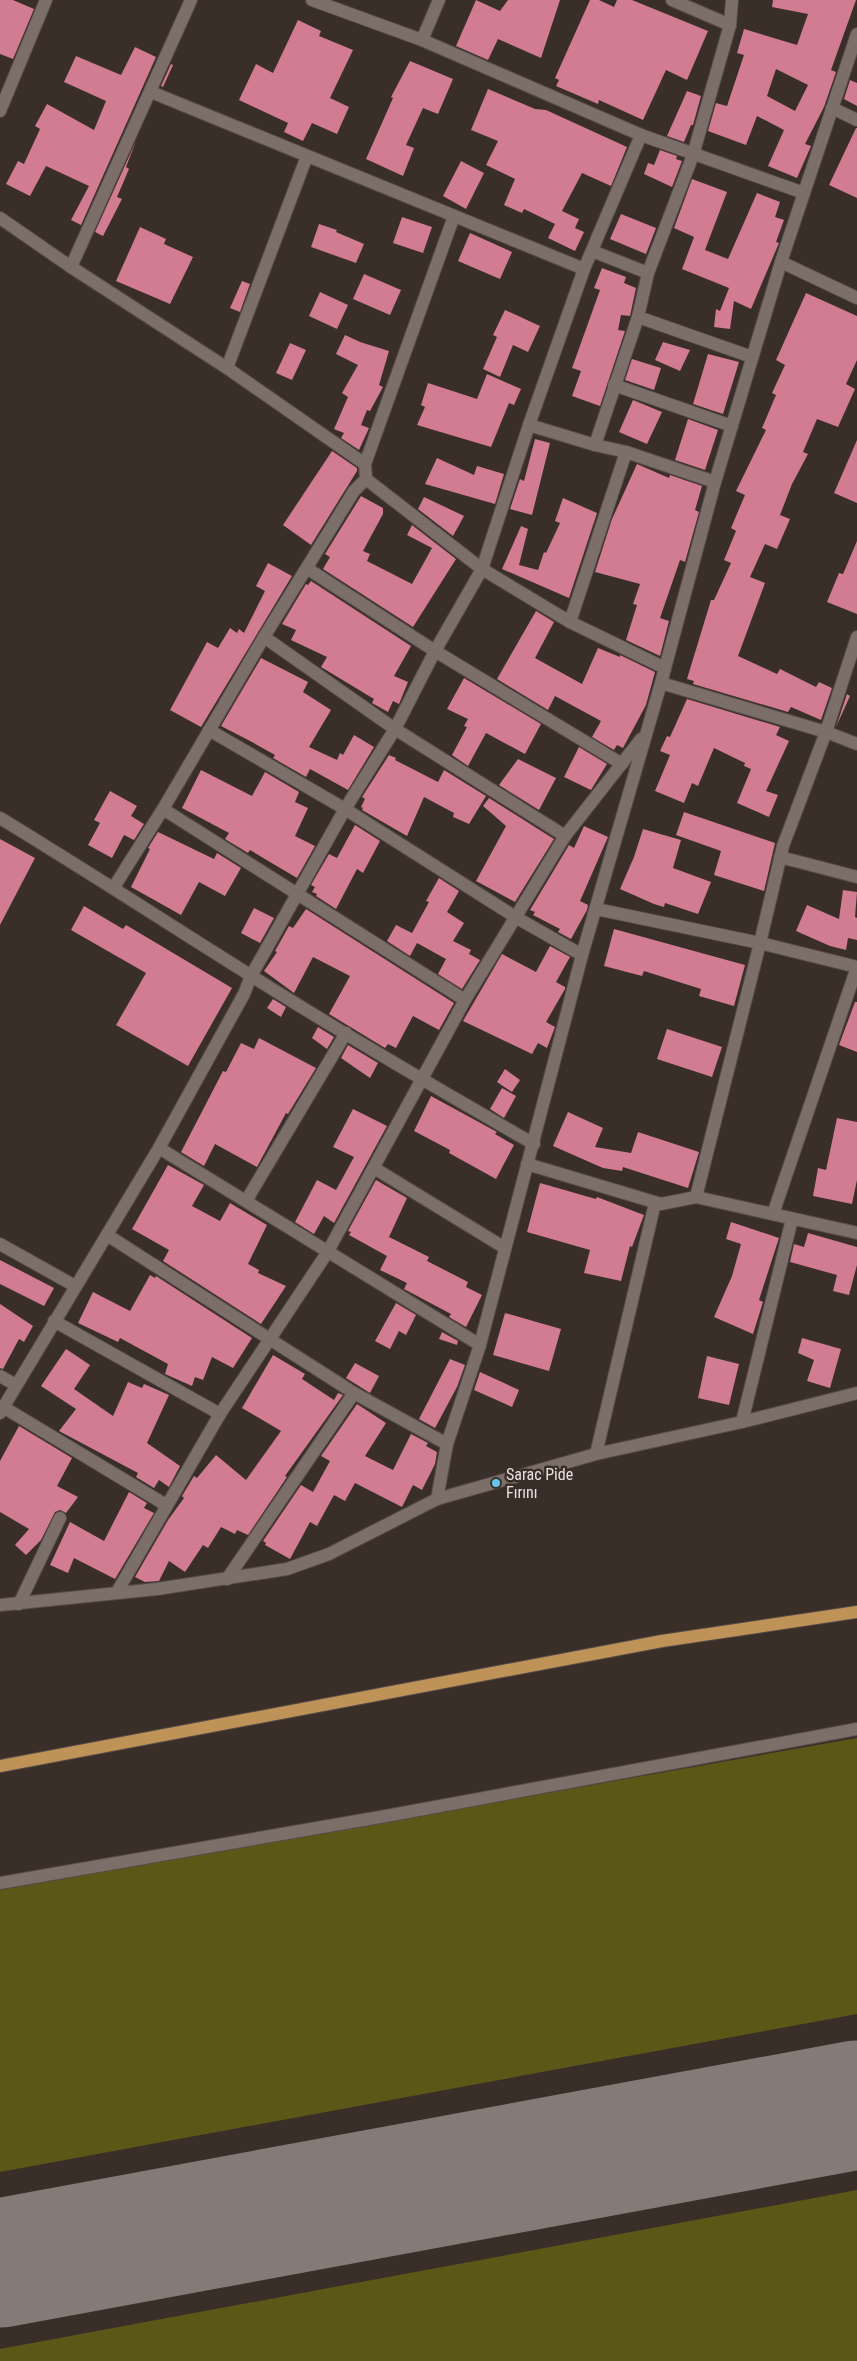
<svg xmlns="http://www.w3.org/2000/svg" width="857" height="2361" font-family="'Roboto Condensed',sans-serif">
<rect width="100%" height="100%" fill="#3a2e29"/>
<g fill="#5b5817">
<polygon points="857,1738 857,2014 0,2172 0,1890"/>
<polygon points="857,2190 857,2361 0,2361 0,2349"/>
</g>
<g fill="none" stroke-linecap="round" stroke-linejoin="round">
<polyline stroke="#847a76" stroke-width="129" points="0,2263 857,2105"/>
</g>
<g fill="#d17c90" fill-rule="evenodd">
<polygon points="0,0 13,0 34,9 13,59 0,54"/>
<polygon points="476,0 500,11 508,0 560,0 541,58 498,39 488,60 456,46"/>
<polygon points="590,0 599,0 614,7 617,0 632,0 708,31 687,80 666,70 643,120 599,100 598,104 556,86 559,80 555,78"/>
<path d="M773,0H856L831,70L836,72L824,107L805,144L811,146L797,178L768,166L784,130L757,116L746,145L708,131L716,103L727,106L744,55L737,53L744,29L797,45L808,14L772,7ZM776,69L808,85L795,111L767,96Z"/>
<polygon points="298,20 321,31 319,36 353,50 330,98 349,107 337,134 312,123 303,141 284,132 288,123 239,100 256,64 273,73"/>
<polygon points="135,47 156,57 81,225 71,220 89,186 46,166 30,196 6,184 18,161 24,164 40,129 35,126 47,104 94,130 106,101 64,82 76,56 121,75"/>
<polygon points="410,61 453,79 438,114 423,108 406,145 414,148 403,176 366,159 393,98 391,97"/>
<polygon points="171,64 173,65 163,87 161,86"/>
<polygon points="850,80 857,83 857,106 844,99"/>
<polygon points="488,89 535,109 546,110 627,147 611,186 582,173 562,211 579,219 575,228 584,232 575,251 548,238 555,224 524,209 522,213 504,205 515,179 486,165 498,141 471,130"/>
<polygon points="687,91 701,96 693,125 691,125 684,142 667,136"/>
<polygon points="856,128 857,128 857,198 829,185"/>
<polygon points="136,141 126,167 129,169 117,197 122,199 103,236 95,232"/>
<polygon points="660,150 677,156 676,159 682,161 672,187 644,174 648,163 654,165"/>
<polygon points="461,161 484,173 466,209 443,196"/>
<polygon points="692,179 727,192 705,250 728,259 757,193 780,202 775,217 784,220 776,242 779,243 776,250 751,309 734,301 730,329 714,327 716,309 720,311 729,288 682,269 694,237 674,228"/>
<polygon points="621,214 656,228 646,254 610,239"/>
<polygon points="402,217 432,227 423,253 393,243"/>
<polygon points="319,224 337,230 336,232 364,244 356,263 311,247"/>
<polygon points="140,227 166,239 164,244 193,257 170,304 116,281"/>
<polygon points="470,233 512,252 500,279 458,261"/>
<polygon points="602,268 626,277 624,283 636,288 630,316 621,315 618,330 625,331 600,406 572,396 581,371 572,368 600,290 594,288"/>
<polygon points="364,274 401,290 390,315 353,299"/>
<polygon points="242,281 250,284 240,312 230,308"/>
<polygon points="320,292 348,305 337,329 309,316"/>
<polygon points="806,293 857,316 857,360 846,384 855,389 838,427 817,419 803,452 808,454 792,484 780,515 790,519 777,549 765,544 750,577 765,583 738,656 777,674 780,669 816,687 819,682 832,688 821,720 791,707 788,712 693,684 694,681 687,679 711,600 714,600 731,563 724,560 736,531 731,528 745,495 736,491 766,430 762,428 776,395 772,393 785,365 776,360"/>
<polygon points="505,310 540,326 528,352 513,345 500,377 483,369 497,337 493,335"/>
<polygon points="345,335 360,342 389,351 379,385 383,387 370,411 367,410 361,425 369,428 359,450 341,438 344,433 334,429 348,397 342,393 358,365 336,354"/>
<polygon points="663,342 690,350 680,371 655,360"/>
<polygon points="290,343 306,350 292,380 276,373"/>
<polygon points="708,354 739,362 723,414 693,404"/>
<polygon points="632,359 661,368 654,390 625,380"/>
<polygon points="487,374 521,389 514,405 509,403 491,447 417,425 425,407 421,405 428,383 477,399"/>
<polygon points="633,400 662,412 647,444 619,432"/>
<polygon points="688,419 718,430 705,470 675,460"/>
<polygon points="535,439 550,443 532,515 510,509 520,479 524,481"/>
<polygon points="857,440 857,503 834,493"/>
<polygon points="332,451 357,468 357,471 311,545 283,525"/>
<polygon points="437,458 474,475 477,466 504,474 495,504 425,484"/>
<polygon points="637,464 669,478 670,475 702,486 695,510 699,512 685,562 680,560 660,618 669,621 660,656 626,640 637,605 633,604 640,584 595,572 612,519"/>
<polygon points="361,496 383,508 383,514 363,551 370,554 367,561 412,584 432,548 407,535 412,525 456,559 413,627 323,569 330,557 325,554"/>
<polygon points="424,497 464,516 453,536 418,509"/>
<polygon points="563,498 597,513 569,598 502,569 521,526 528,529 519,565 538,570 544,552 546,553 560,523 555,521"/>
<polygon points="857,541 857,614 827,602 839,573 843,574"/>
<polygon points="268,563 292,576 201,727 170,710 207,642 218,648 230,628 237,633 239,629 244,633 265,591 256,586"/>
<polygon points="311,581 411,646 394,676 408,682 399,704 393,701 388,712 372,703 374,699 321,667 327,657 291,640 296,630 282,624 306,584 308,585"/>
<polygon points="536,611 554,622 535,658 582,684 598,648 620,657 620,655 655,672 646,705 623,748 617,745 614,750 592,737 601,721 555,696 548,710 497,679"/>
<polygon points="261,658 308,682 303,692 331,710 309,747 337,760 340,753 343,755 354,735 374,747 348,790 310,769 306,777 273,758 275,755 252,742 221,726"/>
<polygon points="464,678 541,724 525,754 486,733 468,766 452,755 467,727 464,726 468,719 447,709"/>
<polygon points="847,694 850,696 836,727"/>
<polygon points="687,699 780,727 776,735 789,741 766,791 778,795 769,817 737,803 751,769 744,766 745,763 714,748 698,786 692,783 684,803 655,791 670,755 660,751 667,736 670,737"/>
<polygon points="579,747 607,764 591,790 564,777"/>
<polygon points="389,755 396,758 395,760 438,782 444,770 486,796 469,824 453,817 454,813 424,797 407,836 362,810 363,808 361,807 365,799 362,797"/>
<polygon points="518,759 556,778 539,810 499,785"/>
<polygon points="201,770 252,796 265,772 299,792 295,802 308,808 295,836 315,846 297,878 250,850 248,853 225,839 229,833 182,808"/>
<polygon points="110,791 137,806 131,816 144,824 134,840 124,835 112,858 88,845 100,823 94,820"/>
<polygon points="489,798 554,839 515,902 476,881 506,826 483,806"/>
<polygon points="684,812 775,843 764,891 714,875 721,851 676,835"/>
<polygon points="355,825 380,841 363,873 357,869 336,909 316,896 317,894 312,892 315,887 311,885 329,854 337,858"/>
<polygon points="584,826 608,837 580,901 588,905 587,910 571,939 558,932 560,929 533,915 535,912 530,910 569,845 574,848"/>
<polygon points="643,829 681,840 673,868 711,882 698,914 665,903 664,907 654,904 620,889 634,857"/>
<polygon points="158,832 214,859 217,853 241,868 225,896 199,882 181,915 131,887 150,849 148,848"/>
<polygon points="0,839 35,858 0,925"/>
<polygon points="439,878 459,891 447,912 464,923 453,941 471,950 469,954 480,960 462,989 438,974 446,959 417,943 410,956 387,941 396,925 412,933 429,902 426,901"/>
<polygon points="843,890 857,892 855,917 857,918 857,940 848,938 846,950 830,946 796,931 807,905 839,919"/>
<polygon points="84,906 123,929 126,925 232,988 188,1066 116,1025 146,973 71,930"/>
<polygon points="254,908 274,918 260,943 241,933"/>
<polygon points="306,909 454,1003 439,1030 413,1016 396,1048 388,1044 385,1048 329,1014 350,976 313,957 294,993 264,971 277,952 275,951 289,926 293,928"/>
<polygon points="614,929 745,965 734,1006 699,996 701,989 644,971 642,976 604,966"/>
<polygon points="550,946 570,957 556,982 565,987 565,989 546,1022 555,1027 547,1048 538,1043 532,1054 463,1021 502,954 536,972"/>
<polygon points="273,999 286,1007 281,1017 267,1008"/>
<polygon points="855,1002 857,1002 857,1052 839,1045"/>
<polygon points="318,1027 334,1037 327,1049 312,1038"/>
<polygon points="667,1029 722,1047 712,1077 657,1059"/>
<polygon points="259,1038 316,1068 288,1114 286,1113 257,1167 215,1144 204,1166 181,1152 223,1071 226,1072 241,1043 254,1049"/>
<polygon points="348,1045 378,1063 370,1078 341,1058"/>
<polygon points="505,1069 520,1080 512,1092 497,1082"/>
<polygon points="502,1088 516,1096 504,1118 490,1109"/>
<polygon points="431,1096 497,1132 495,1134 514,1145 496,1179 449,1153 450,1150 414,1131"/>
<polygon points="353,1109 387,1126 334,1223 324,1216 314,1234 295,1222 317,1180 336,1190 354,1157 333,1147"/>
<polygon points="568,1112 603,1128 595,1147 631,1153 638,1132 699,1152 688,1188 623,1167 622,1171 603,1168 553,1146"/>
<polygon points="837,1118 857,1122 857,1180 852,1204 813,1196 818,1168 826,1170"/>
<polygon points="168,1165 204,1185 192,1206 220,1221 230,1203 267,1225 248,1264 259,1270 258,1273 286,1286 261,1324 163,1261 169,1250 132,1229"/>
<polygon points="376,1180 407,1198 389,1237 429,1257 427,1261 468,1282 466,1287 482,1295 466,1327 449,1317 451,1314 404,1289 407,1283 380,1270 387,1256 349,1235 351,1232 348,1231"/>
<polygon points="540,1183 596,1199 597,1197 644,1215 632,1247 630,1246 621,1281 584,1273 590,1250 527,1232"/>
<polygon points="731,1222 779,1238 759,1300 763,1302 753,1334 714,1317 732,1276 741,1244 726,1239"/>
<polygon points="808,1233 857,1247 857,1265 849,1295 833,1291 837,1275 790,1262 794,1244 804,1247"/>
<polygon points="0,1260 54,1288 44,1306 0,1284"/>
<polygon points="150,1275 155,1278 156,1276 252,1338 233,1368 212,1357 203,1380 195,1377 192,1386 165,1374 168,1364 120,1338 118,1342 78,1323 93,1292 130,1311"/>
<polygon points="396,1303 416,1315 406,1335 399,1331 390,1349 375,1341"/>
<polygon points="0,1304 33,1326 24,1342 19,1339 3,1369 0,1368"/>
<polygon points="505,1313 561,1329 549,1371 493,1355"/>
<polygon points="442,1332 458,1341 457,1345 439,1339"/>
<polygon points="802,1338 841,1349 830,1388 807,1381 814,1360 798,1353"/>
<polygon points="66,1349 90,1365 74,1389 113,1416 128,1382 142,1388 144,1384 169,1395 147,1443 180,1466 169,1487 159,1480 154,1488 136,1477 138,1473 59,1431 76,1409 41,1386"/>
<polygon points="273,1355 305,1374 302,1379 334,1400 338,1393 343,1395 285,1476 287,1477 248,1535 237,1530 235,1534 221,1527 208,1548 203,1545 185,1572 169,1561 159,1581 145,1582 135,1577 168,1520 184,1498 182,1496 194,1476 197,1478 216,1455 246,1480 281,1431 242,1408"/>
<polygon points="707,1356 739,1364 729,1405 698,1398"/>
<polygon points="450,1359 465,1365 457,1387 435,1428 419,1419"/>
<polygon points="355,1363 379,1376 370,1393 346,1378"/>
<polygon points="480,1372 519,1390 512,1407 474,1390"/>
<polygon points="357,1404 386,1423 365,1456 393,1470 411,1434 428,1443 426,1446 437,1452 435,1464 422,1490 413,1485 402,1507 355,1483 345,1501 334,1495 317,1526 310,1522 290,1559 265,1545 266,1543 263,1541 301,1485 313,1492 330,1461 321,1456"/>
<polygon points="19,1426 72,1458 57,1486 78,1497 66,1513 60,1510 55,1512 41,1540 26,1555 15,1545 29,1529 0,1512 0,1461"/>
<polygon points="129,1492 147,1503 144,1508 154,1513 115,1579 74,1558 68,1573 50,1565 70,1522 104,1541"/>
</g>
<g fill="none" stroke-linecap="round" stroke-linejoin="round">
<g stroke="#554b47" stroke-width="14">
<g id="minor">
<polyline points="312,0 422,40 641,135 804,193"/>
<polyline points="672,0 730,25"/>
<polyline points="422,40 439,0"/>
<polyline points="151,92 584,269"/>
<polyline points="832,108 857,120"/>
<polyline points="0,111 46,0"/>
<polyline points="0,218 71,267 227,368 365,464"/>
<polyline points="592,251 648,273"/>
<polyline points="781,262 857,298"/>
<polyline points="71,267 191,0"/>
<polyline points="638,317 752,357"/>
<polyline points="227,368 307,156"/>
<polyline points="614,385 732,426"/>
<polyline points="529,425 595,445 626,452 715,482"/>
<polyline points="595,445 638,317 648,273 693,155 730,25 732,0"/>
<polyline points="366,479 482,569 570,622 665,668"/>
<polyline points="308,569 435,651 622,764"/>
<polyline points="570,622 626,452"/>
<polyline points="264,637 395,729 565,836"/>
<polyline points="661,683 826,732 857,744"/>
<polyline points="209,730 345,809 517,918 582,955"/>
<polyline points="163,809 465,1000"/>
<path d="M0,818C84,869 167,923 250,975C343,1034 438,1089 534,1144"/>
<polyline points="780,857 857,877"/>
<polyline points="114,887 163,809 264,637 354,491 366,479 365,464 454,216"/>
<polyline points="596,909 760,943 857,967"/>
<polyline points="159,1148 480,1345"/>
<polyline points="527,1164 661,1204 696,1197 857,1233"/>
<polyline points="374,1168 505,1248"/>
<polyline points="696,1197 760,943 783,846 826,732 857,637"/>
<polyline points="246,1201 346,1033"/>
<polyline points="773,1214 857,967"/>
<polyline points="107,1235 354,1393 447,1444"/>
<polyline points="0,1244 75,1286"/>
<polyline points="54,1321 220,1414"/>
<polyline points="0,1376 16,1385"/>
<polyline points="3,1407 166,1505"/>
<polyline points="0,1413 159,1148 244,994 251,976 345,809 395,729 435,651 482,569 529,425 584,269 641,135"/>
<polyline points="742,1422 792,1219"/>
<polyline points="596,1454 655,1203"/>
<polyline points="437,1499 447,1444 480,1345 582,955 661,683 715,482 781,262 857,34"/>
<polyline points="227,1579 354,1393"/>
<polyline points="117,1592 220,1414 327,1253 465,1000 565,836 641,739"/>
<polyline points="19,1604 60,1518"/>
<polyline points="0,1605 157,1589 287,1569 329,1554 437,1499 596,1454 742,1422 857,1393"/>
<polyline points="0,1883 386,1816 857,1729"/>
</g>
</g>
<g stroke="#554b47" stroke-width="14">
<polyline id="major" points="0,1766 662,1641 857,1612"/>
</g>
<use href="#minor" stroke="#7c6e69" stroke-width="12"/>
<use href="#major" stroke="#bf9258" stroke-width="12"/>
</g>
<circle fill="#67c4f0" stroke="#3a2e29" stroke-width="2" cx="496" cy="1483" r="5"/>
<g text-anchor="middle" stroke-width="5" stroke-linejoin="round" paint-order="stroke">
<g font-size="16" fill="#e9e1de" stroke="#3a2e29" text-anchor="start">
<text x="506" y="1480">Sarac Pide<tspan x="506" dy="18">Fırını</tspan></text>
</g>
</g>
</svg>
